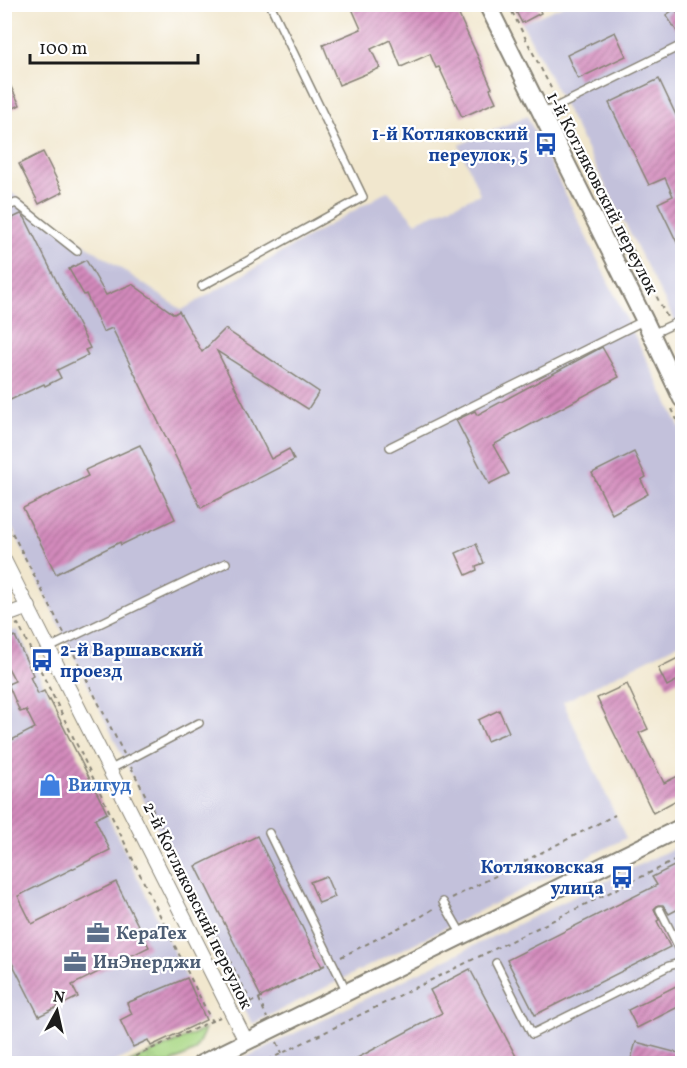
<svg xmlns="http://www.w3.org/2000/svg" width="687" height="1068" font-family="Vollkorn,serif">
<defs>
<pattern id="grass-tufts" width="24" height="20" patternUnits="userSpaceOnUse" patternTransform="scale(1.5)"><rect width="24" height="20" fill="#aad886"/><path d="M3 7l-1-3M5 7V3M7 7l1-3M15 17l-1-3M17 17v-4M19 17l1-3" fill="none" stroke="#92b973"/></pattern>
<pattern id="building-hatch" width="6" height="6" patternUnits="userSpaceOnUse" patternTransform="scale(1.5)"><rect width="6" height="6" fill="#d38abc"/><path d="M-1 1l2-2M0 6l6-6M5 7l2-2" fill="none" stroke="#aa7098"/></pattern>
</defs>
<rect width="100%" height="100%" fill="#fff"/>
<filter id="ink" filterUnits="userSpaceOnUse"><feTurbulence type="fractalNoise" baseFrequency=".0167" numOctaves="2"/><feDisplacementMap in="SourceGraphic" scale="12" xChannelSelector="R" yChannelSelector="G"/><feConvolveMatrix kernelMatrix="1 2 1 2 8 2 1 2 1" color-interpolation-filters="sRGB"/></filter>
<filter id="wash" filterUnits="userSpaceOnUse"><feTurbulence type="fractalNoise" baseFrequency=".008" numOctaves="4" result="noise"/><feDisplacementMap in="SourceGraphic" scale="24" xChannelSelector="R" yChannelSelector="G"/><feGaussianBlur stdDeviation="1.35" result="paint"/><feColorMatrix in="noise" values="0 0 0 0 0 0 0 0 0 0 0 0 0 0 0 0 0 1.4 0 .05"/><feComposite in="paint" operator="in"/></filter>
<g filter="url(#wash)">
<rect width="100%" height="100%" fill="#f1e7ce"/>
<g fill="#c3c1db">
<polygon points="565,5 682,5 682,320 676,323 522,23"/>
<polygon points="527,116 682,432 682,642 563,702 626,838 252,1024 5,513 5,188 33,209 182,310 388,191 415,222 480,194 459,145"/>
<polygon points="17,630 207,1020 112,1063 5,1064 4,633"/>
<polygon points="682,844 682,1063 234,1063"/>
</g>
<polygon fill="url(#grass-tufts)" stroke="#637a51" stroke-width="1.5" points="205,1029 195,1051 170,1063 128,1063"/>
<g id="blocks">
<g fill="url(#building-hatch)">
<polygon points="350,4 454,4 492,88 490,89 496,102 462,117 439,67 436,68 430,54 401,67 390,40 371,49 380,68 339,85 323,45 361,29"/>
<polygon points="512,4 537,4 541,13 522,23"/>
<polygon points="675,9 682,20 682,39 666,15"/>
<polygon points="615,32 626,56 578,79 567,55"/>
<polygon points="4,73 20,105 4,113"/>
<polygon points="659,79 682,128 682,253 658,203 673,196 665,178 649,185 609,103"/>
<polygon points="43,152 63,192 39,204 19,164"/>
<polygon points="21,214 25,218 90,348 85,350 88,355 57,370 61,378 45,386 44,384 4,403 4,222"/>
<polygon points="86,260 106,295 132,284 174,314 179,311 202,352 225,329 319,392 308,409 217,351 271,459 289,449 294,460 201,508 112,328 103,332 86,294 84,295 69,269"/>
<polygon points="602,347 619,377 493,445 509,474 489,484 456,420 475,411 477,415"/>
<polygon points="140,445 175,519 121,545 120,542 56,574 23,508 88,476 85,470"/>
<polygon points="634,452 646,477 641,480 648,494 612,514 592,473"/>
<polygon points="476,544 484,563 476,566 477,570 466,575 456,553"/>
<polygon points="15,636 33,675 30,677 38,694 44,691 49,701 50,700 107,813 95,819 110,850 18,896 32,924 116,882 149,947 72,985 78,997 39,1016 4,947 4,744 35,728 26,710 20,712 8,684 15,681 4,660 4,641"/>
<polygon points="682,656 682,678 667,686 658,668"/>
<polygon points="627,684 648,729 639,733 664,783 682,774 682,797 653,813 597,698"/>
<polygon points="499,710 509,732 487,741 478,720"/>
<polygon points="257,836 322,967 261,997 196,866"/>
<polygon points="682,862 682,907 669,914 663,905 658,905 654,909 659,920 657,921 670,947 535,1015 507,960 657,885 652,877"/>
<polygon points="326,876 335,897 319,903 310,882"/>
<polygon points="470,969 520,1064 346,1064 442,1013 430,990"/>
<polygon points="187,978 206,1020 151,1046 148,1040 133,1047 120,1020 132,1014 127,1003"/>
<polygon points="682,983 682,1005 637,1028 628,1010"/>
<polygon points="636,1042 682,1054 682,1064 637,1064 630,1062"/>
</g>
</g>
</g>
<g filter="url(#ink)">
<use href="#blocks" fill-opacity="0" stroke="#868275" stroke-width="1.5"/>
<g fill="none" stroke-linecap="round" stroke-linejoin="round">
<g stroke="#868275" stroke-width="10">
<g id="service">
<polyline points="542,114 682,45"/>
<polyline points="4,208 16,203 77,251"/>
<polyline points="202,286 363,197 270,4"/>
<polyline points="652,334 682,320"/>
<polyline points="390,447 643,321"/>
<polyline points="49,648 226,563"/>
<polyline points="111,769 199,723"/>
<polyline points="269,833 347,992"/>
<polyline points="443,902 462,935"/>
<polyline points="660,910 682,954"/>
<polyline points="496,963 532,1034 669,966 682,962"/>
</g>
</g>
<g stroke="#868275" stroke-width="16">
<g id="minor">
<polyline points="4,560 246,1041"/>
<polyline points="4,616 29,607"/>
</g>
</g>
<g stroke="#868275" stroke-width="20">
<g id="tertiary">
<polyline points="487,4 645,321 682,399"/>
<polyline points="201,1064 682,827"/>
</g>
</g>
<g stroke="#868275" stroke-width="2" stroke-dasharray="4.5 4.5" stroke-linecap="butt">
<polyline points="508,4 555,96"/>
<polyline points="563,112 668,319"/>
<polyline points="674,332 682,348"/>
<polyline points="672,409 682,431"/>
<polyline points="4,517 64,633"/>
<polyline points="16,625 18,624 212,1022"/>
<polyline points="70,646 124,754"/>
<polyline points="131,767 251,1002"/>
<polyline points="452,898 615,815"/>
<polyline points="341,957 422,916 436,907"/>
<polyline points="259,999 267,1018"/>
<polyline points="242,1007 325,965"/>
<polyline points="277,1042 282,1053"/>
<polyline points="119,1064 220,1017"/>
<polyline points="260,1064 682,857"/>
</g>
<use href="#service" stroke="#fff" stroke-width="7"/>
<use href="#minor" stroke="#fff" stroke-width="14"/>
<use href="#tertiary" stroke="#fff" stroke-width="16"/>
</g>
</g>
<defs>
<g id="bus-bare" transform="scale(1.8)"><path d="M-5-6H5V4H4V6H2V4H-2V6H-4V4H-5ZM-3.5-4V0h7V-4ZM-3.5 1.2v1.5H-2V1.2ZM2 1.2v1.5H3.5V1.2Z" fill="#1a4fb4" stroke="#fff" stroke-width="2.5" paint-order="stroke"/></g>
<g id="shop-bare" transform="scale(1.8)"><path d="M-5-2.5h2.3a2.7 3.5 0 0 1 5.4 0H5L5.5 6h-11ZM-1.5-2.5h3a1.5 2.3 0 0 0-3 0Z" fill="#3f7fe0" stroke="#fff" stroke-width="2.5" paint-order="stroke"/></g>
<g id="office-bare" transform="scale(1.8)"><path d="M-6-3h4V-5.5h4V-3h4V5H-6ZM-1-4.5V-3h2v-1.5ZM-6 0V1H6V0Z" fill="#5c6f8a" stroke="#fff" stroke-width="2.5" paint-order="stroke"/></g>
</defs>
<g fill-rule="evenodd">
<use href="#bus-bare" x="546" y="144"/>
<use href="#bus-bare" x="42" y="660"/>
<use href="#shop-bare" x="50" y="785"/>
<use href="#bus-bare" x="622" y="877"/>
<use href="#office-bare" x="98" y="933"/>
<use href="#office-bare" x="75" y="962"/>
</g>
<g text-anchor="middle" stroke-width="4.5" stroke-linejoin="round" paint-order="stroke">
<g font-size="18" font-weight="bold" fill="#164399" stroke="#fff" text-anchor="end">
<text x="528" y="140">1-й Котляковский<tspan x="528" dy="21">переулок, 5</tspan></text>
<text x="60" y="656" text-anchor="start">2-й Варшавский<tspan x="60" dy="21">проезд</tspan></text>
<text x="604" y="873">Котляковская<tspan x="604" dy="21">улица</tspan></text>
</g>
<g font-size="18" fill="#1c1c1c" stroke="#fff">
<text transform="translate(603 193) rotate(63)" y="6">1-й Котляковский переулок</text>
<text transform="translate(198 905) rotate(64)" y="6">2-й Котляковский переулок</text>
</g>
<g font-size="18" font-weight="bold" fill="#366cbe" stroke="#fff" text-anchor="start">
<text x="68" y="791">Вилгуд</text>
</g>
<g font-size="18" font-weight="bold" fill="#4e5e75" stroke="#fff" text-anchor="start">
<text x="116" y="939">КераТех</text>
<text x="93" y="968">ИнЭнерджи</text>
</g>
</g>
<rect width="687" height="1068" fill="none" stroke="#fff" stroke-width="24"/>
<g transform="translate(57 1011) rotate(8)" stroke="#ffffff" stroke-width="4.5" paint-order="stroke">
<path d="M0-4.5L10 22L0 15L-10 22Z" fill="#1c1c1c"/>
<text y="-9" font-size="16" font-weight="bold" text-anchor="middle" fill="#1c1c1c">N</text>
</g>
<path d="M30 54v9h168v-9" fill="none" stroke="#1c1c1c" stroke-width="3"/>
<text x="39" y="54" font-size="18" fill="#1c1c1c" stroke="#ffffff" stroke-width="4.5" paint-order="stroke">100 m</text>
</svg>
